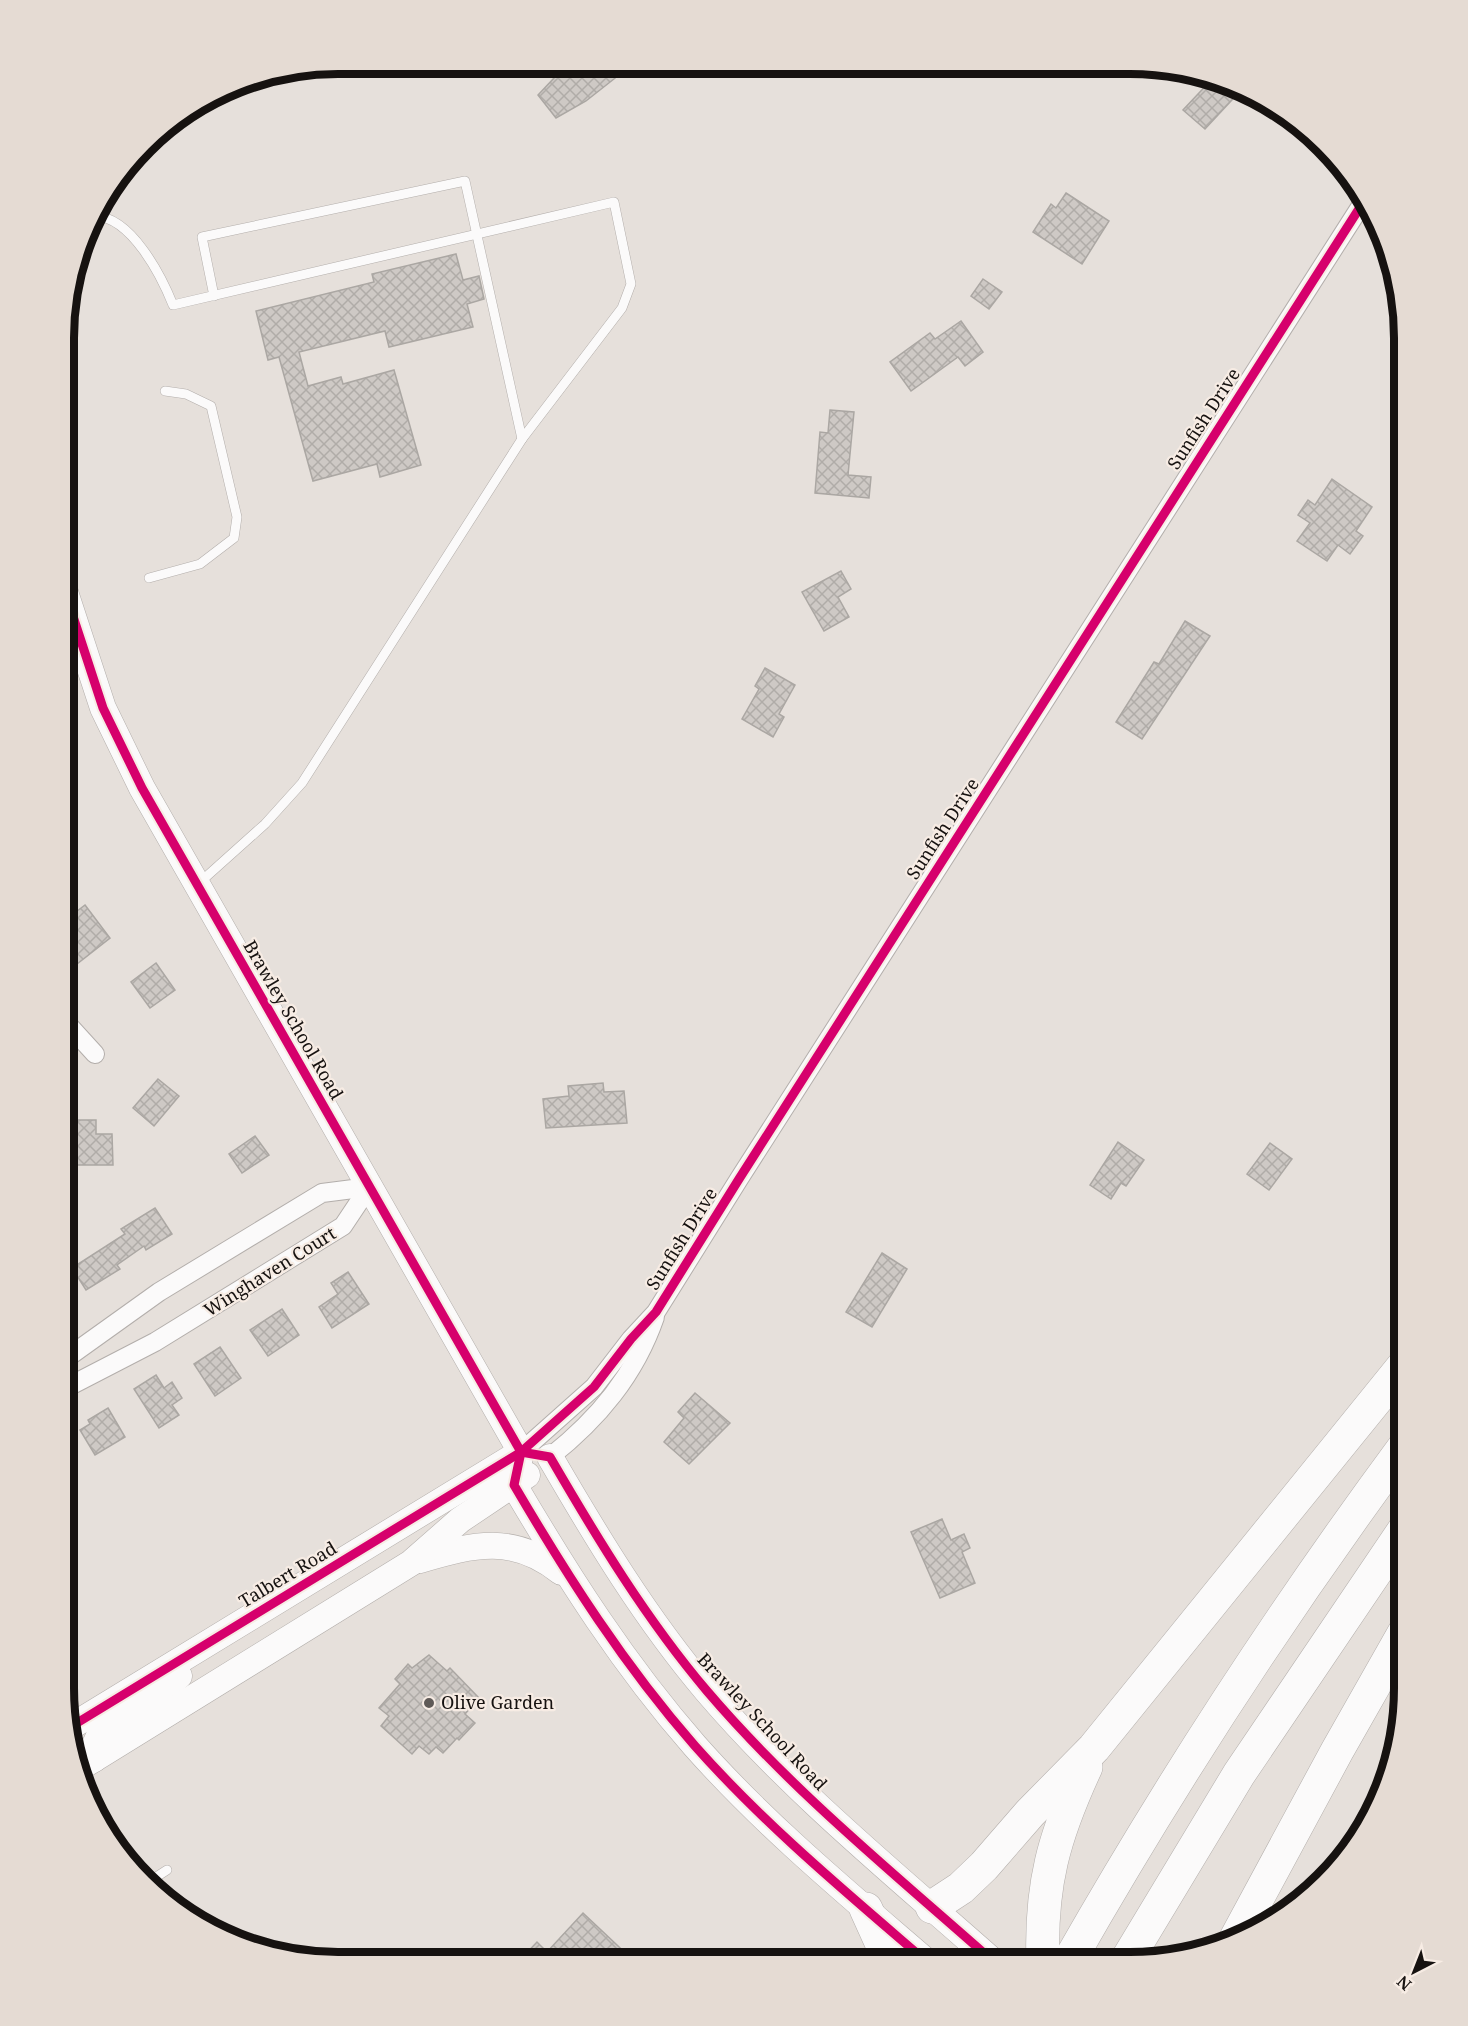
<svg xmlns="http://www.w3.org/2000/svg" width="1468" height="2026" font-family="'Noto Serif',serif">
<defs>
<pattern id="building-cross-hatch" width="8" height="8" patternUnits="userSpaceOnUse" patternTransform="scale(1.5)"><rect width="8" height="8" fill="#cec9c5"/><path d="M0 0l8 8M0 8l8-8" fill="none" stroke="#b0aca8"/></pattern>
</defs>
<rect width="100%" height="100%" fill="#e6e0db"/>
<g fill="url(#building-cross-hatch)" stroke="#aba7a3" stroke-width="1.5">
<polygon points="549,64 609,64 619,75 586,101 556,118 538,95 554,78"/>
<polygon points="1213,78 1243,88 1205,129 1183,110"/>
<polygon points="1066,193 1109,221 1082,264 1033,232 1051,204 1056,208"/>
<polygon points="456,254 463,280 479,276 484,299 467,304 473,327 389,347 385,331 299,352 308,386 341,377 343,384 394,370 421,465 380,477 377,464 313,481 279,357 268,360 256,311 374,282 372,274"/>
<polygon points="983,279 1002,292 989,309 971,296"/>
<polygon points="961,321 983,352 965,366 958,357 911,391 890,362 930,333 935,339"/>
<polygon points="830,410 854,412 848,475 871,477 869,498 815,493 820,432 828,433"/>
<polygon points="1332,479 1372,507 1356,531 1363,536 1350,554 1338,545 1327,561 1297,541 1310,523 1298,515 1308,500 1315,505"/>
<polygon points="841,571 851,589 838,597 849,617 824,631 802,592"/>
<polygon points="1185,621 1210,636 1142,739 1116,722 1154,662 1159,664"/>
<polygon points="765,668 795,685 779,714 784,717 773,737 742,719 759,689 755,686"/>
<polygon points="85,905 110,938 77,964 64,948 74,940 64,927 64,921"/>
<polygon points="156,963 175,990 150,1008 131,982"/>
<polygon points="158,1079 179,1096 154,1126 133,1108"/>
<polygon points="603,1083 604,1092 624,1091 627,1123 546,1128 543,1099 569,1096 568,1086"/>
<polygon points="74,1120 96,1120 96,1134 112,1134 113,1165 74,1165"/>
<polygon points="255,1136 269,1155 242,1173 229,1154"/>
<polygon points="1118,1142 1144,1160 1126,1186 1121,1183 1111,1199 1090,1185"/>
<polygon points="1270,1143 1292,1159 1269,1190 1247,1174"/>
<polygon points="155,1208 172,1234 146,1250 144,1246 117,1265 120,1269 86,1290 72,1268 125,1234 121,1229"/>
<polygon points="882,1253 907,1269 872,1327 846,1312"/>
<polygon points="348,1272 369,1304 332,1328 319,1307 338,1294 331,1283"/>
<polygon points="282,1309 299,1335 268,1356 250,1330"/>
<polygon points="220,1347 241,1378 215,1396 194,1364"/>
<polygon points="156,1375 164,1388 172,1382 182,1398 172,1405 179,1415 159,1428 134,1389"/>
<polygon points="695,1393 730,1423 689,1464 664,1442 684,1418 678,1412"/>
<polygon points="108,1408 125,1437 95,1455 80,1430 90,1424 88,1420"/>
<polygon points="942,1519 951,1540 964,1534 970,1548 962,1552 975,1583 940,1598 911,1532"/>
<polygon points="429,1655 447,1671 450,1668 479,1698 465,1714 475,1723 459,1740 457,1738 443,1753 436,1747 429,1754 419,1746 412,1754 381,1726 389,1716 379,1708 400,1684 395,1679 408,1664 412,1668"/>
<polygon points="583,1913 635,1962 519,1961 537,1942 547,1952"/>
</g>
<g fill="none" stroke-linecap="round" stroke-linejoin="round">
<g stroke="#b3aeab" stroke-width="10">
<g id="lane">
<path d="M95,216C131,217 161,275 173,305L614,202L631,284L622,308L522,439L302,783L265,824L198,884"/>
<polyline points="214,296 202,237 465,181 522,439"/>
<polyline points="149,578 200,564 234,538 237,517 211,406 186,394 165,391"/>
<polyline points="150,1881 167,1870"/>
</g>
</g>
<g stroke="#b3aeab" stroke-width="20">
<g id="street">
<polyline points="64,1020 95,1054"/>
<polyline points="64,1360 159,1292 322,1193 369,1187"/>
<polyline points="64,1389 155,1342 343,1226 369,1187"/>
<polyline points="521,1452 594,1387 631,1339 656,1312 739,1179 1364,201"/>
<path d="M550,1457C598,1419 635,1375 655,1317"/>
</g>
</g>
<g stroke="#b3aeab" stroke-width="27">
<g id="secondary">
<path d="M65,592L103,708L142,788L521,1452L514,1485C568,1577 624,1665 695,1746C765,1825 847,1893 927,1962"/>
<path d="M550,1457C597,1538 646,1619 707,1691C793,1792 896,1875 995,1963"/>
<path d="M420,1560C474,1544 514,1534 561,1572"/>
<polyline points="72,1726 521,1452"/>
<polyline points="94,1759 93,1749 100,1734 144,1705 179,1676"/>
<polyline points="81,1767 411,1563 460,1520 527,1475"/>
</g>
</g>
<g stroke="#b3aeab" stroke-width="34">
<g id="highway">
<polyline points="932,1907 961,1888 984,1866 1030,1813 1094,1748 1405,1364"/>
<polyline points="866,1909 890,1962"/>
<polyline points="1236,1938 1337,1751 1404,1633"/>
<path d="M1043,1963C1040,1885 1054,1836 1086,1767"/>
<path d="M1068,1963C1170,1784 1282,1612 1404,1447"/>
<polyline points="1125,1963 1239,1774 1404,1530"/>
</g>
</g>
<use href="#lane" stroke="#fbfafa" stroke-width="9"/>
<use href="#street" stroke="#fbfafa" stroke-width="18"/>
<use href="#secondary" stroke="#fbfafa" stroke-width="26"/>
<use href="#highway" stroke="#fbfafa" stroke-width="33"/>
<g stroke="#f7ece4" stroke-width="13">
<g id="cycleway">
<path d="M65,592L103,708L142,788L521,1452L514,1485C568,1577 624,1665 695,1746C765,1825 847,1893 927,1962"/>
<path d="M521,1452L550,1457C597,1538 646,1619 707,1691C793,1792 896,1875 995,1963"/>
<polyline points="72,1726 521,1452 594,1387 631,1339 656,1312 739,1179 1364,201"/>
</g>
</g>
<use href="#cycleway" stroke="#d6006c" stroke-width="9"/>
</g>
<circle fill="#5f5a57" stroke="#f7ece4" stroke-width="2" cx="429" cy="1703" r="6"/>
<g text-anchor="middle" stroke-width="4.5" stroke-linejoin="round" paint-order="stroke">
<g font-size="18" fill="#161210" stroke="#f7ece4">
<text transform="translate(1204 419) rotate(-57)" y="6">Sunfish Drive</text>
<text transform="translate(943 829) rotate(-57)" y="6">Sunfish Drive</text>
<text transform="translate(293 1020) rotate(60)" y="6">Brawley School Road</text>
<text transform="translate(682 1239) rotate(-58)" y="6">Sunfish Drive</text>
<text transform="translate(270 1272) rotate(-32)" y="6">Winghaven Court</text>
<text transform="translate(288 1575) rotate(-31)" y="6">Talbert Road</text>
<text transform="translate(762 1722) rotate(47)" y="6">Brawley School Road</text>
</g>
<g font-size="18" fill="#161210" stroke="#f7ece4" text-anchor="start">
<text x="441" y="1709">Olive Garden</text>
</g>
</g>
<path d="M0 0H1468V2026H0ZM338 74H1130A264 264 0 0 1 1394 338V1688A264 264 0 0 1 1130 1952H338A264 264 0 0 1 74 1688V338A264 264 0 0 1 338 74Z" fill="#e5dbd3" fill-rule="evenodd"/>
<path fill="none" stroke="#161210" stroke-width="8" d="M338 74H1130A264 264 0 0 1 1394 338V1688A264 264 0 0 1 1130 1952H338A264 264 0 0 1 74 1688V338A264 264 0 0 1 338 74Z"/>
<g transform="translate(1414 1972) rotate(222)" stroke="#f7ece4" stroke-width="4.5" paint-order="stroke">
<path d="M0-4.5L10 22L0 15L-10 22Z" fill="#161210"/>
<text y="-9" font-size="16" font-weight="bold" text-anchor="middle" fill="#161210">N</text>
</g>
</svg>
